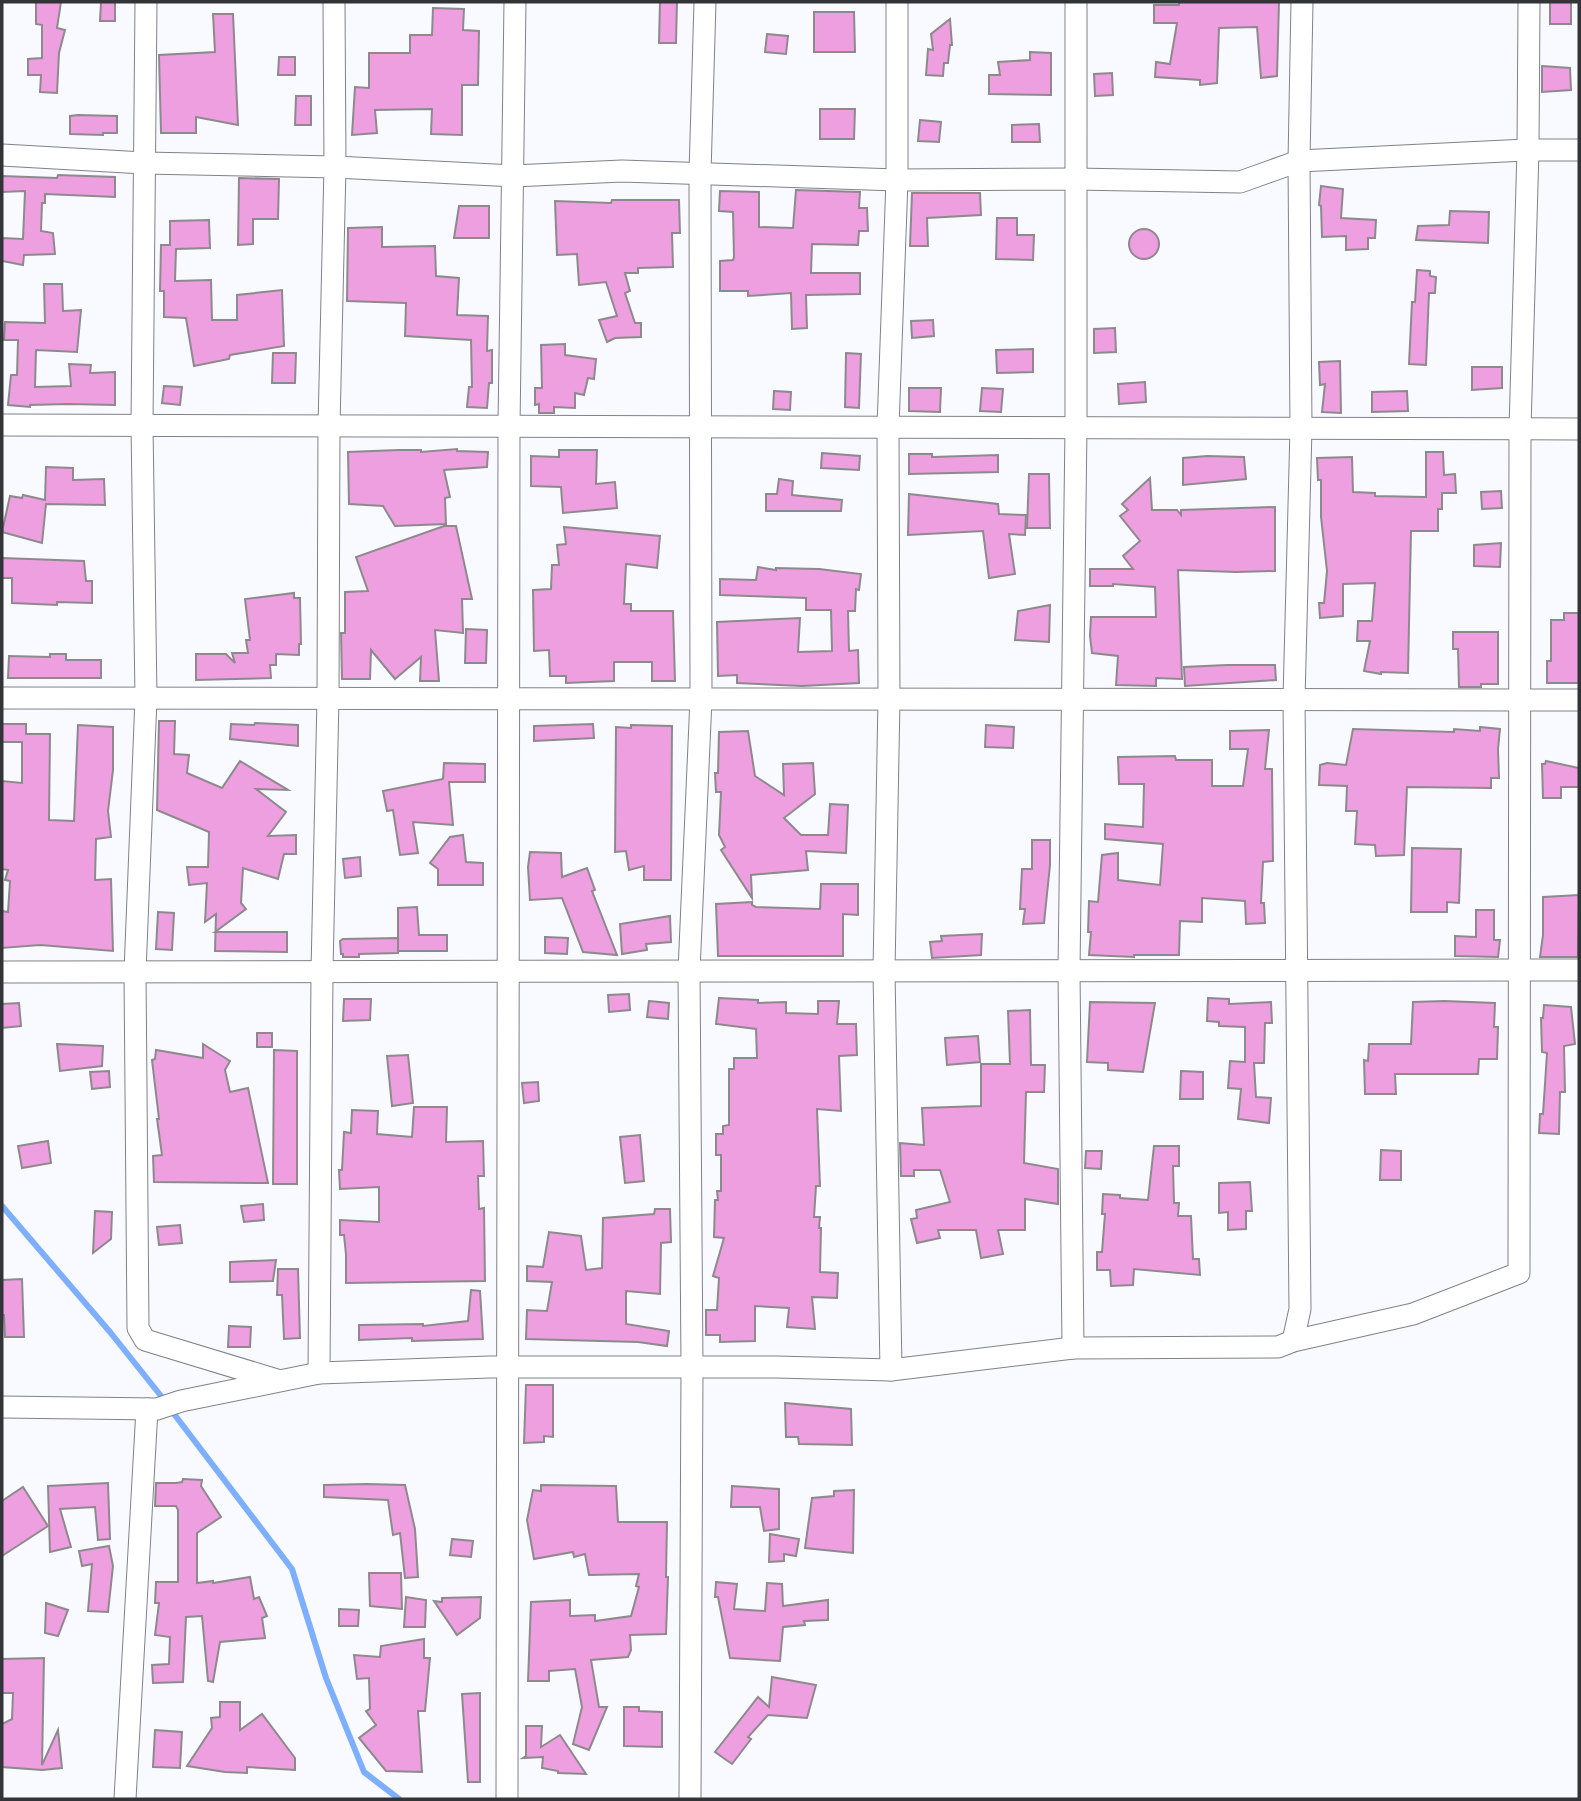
<svg xmlns="http://www.w3.org/2000/svg" width="1581" height="1801" font-family="Overpass,sans-serif">
<rect width="100%" height="100%" fill="#f9faff"/>
<g fill="none" stroke-linecap="round" stroke-linejoin="round">
<g stroke="#7eaffd" stroke-width="6">
<polyline points="2,1206 110,1332 165,1401"/>
<polyline points="171,1410 292,1569 326,1678 364,1772 399,1799"/>
</g>
</g>
<g fill="#ed9fe0" stroke="#8e898d" stroke-width="2">
<polygon points="36,2 61,2 57,28 65,30 59,53 57,93 40,92 41,75 28,75 28,59 42,58 42,25 36,24"/>
<polygon points="101,2 115,2 115,21 100,21"/>
<polygon points="660,2 677,2 676,43 659,43"/>
<polygon points="1179,2 1279,2 1277,76 1261,78 1257,27 1219,28 1217,83 1200,85 1200,80 1155,77 1156,62 1170,64 1177,23 1154,23 1154,5 1179,5"/>
<rect x="1550" y="2" width="21" height="22"/>
<polygon points="433,8 464,9 463,30 479,31 478,85 462,85 462,135 431,134 432,109 375,110 377,133 352,135 355,87 369,88 369,53 410,53 410,35 432,35"/>
<polygon points="814,12 854,12 855,52 814,52"/>
<polygon points="213,14 233,14 238,125 196,117 196,133 161,133 159,55 215,52"/>
<polygon points="950,19 952,45 950,45 948,63 944,63 943,76 926,75 928,49 933,50 931,34"/>
<polygon points="767,34 788,36 786,54 765,52"/>
<polygon points="1030,52 1051,53 1051,95 989,94 989,75 1000,75 998,62 1030,60"/>
<polygon points="279,57 295,57 295,75 278,75"/>
<polygon points="1542,66 1570,68 1571,90 1542,92"/>
<polygon points="1112,73 1113,95 1095,96 1094,74"/>
<polygon points="296,96 311,96 311,125 295,125"/>
<polygon points="820,109 855,109 854,139 820,139"/>
<polygon points="78,115 117,116 117,133 103,133 103,135 70,134 70,116"/>
<polygon points="920,120 941,122 939,142 918,141"/>
<polygon points="1039,124 1040,142 1012,142 1012,125"/>
<polygon points="58,175 115,177 115,197 45,194 45,203 42,203 41,231 53,233 55,254 24,255 23,265 2,261 2,238 23,239 25,191 2,192 2,176 57,178"/>
<polygon points="239,178 279,179 278,219 253,219 253,244 238,245"/>
<polygon points="1321,186 1343,189 1341,218 1376,220 1375,238 1368,238 1368,249 1346,250 1346,236 1322,237 1321,206 1319,205"/>
<polygon points="796,190 860,192 859,208 867,208 868,231 859,231 858,245 812,244 811,273 860,273 860,294 806,295 807,328 792,329 791,293 748,296 748,291 720,291 720,261 733,260 734,257 733,212 719,211 720,191 759,192 759,227 793,228"/>
<polygon points="912,193 980,193 981,215 927,218 928,246 910,246"/>
<polygon points="612,200 679,200 680,233 672,233 673,267 638,268 638,273 625,273 630,291 625,293 635,323 641,323 641,337 615,338 607,342 599,320 617,316 606,282 579,285 577,254 557,255 555,201 611,203"/>
<polygon points="459,206 489,206 489,238 454,238"/>
<polygon points="1450,211 1489,212 1488,243 1416,240 1418,226 1449,225"/>
<polygon points="997,218 1017,218 1017,235 1034,235 1033,260 996,259"/>
<polygon points="209,220 210,248 176,249 175,281 211,280 212,320 237,320 237,295 282,290 284,346 230,355 229,359 194,366 186,318 164,317 164,291 160,291 161,245 170,245 170,221"/>
<polygon points="382,227 382,247 435,246 436,276 459,278 457,315 488,316 487,351 492,350 492,383 489,383 487,408 467,407 469,387 472,387 471,340 405,336 406,303 347,301 348,228"/>
<circle cx="1144" cy="244" r="15"/>
<polygon points="1417,270 1430,271 1430,276 1436,277 1435,293 1429,293 1426,365 1409,364 1412,302 1415,302"/>
<polygon points="44,284 62,284 63,311 81,310 77,352 36,350 35,387 71,386 69,364 91,365 90,373 115,372 115,405 68,404 30,405 30,407 8,405 11,375 17,375 18,340 4,340 5,322 45,323"/>
<polygon points="933,320 934,336 912,338 911,321"/>
<polygon points="1115,328 1116,352 1094,353 1094,329"/>
<polygon points="565,344 565,355 596,359 594,379 588,378 584,395 575,393 575,408 554,407 554,413 539,413 539,404 535,405 535,388 542,388 541,345"/>
<polygon points="1033,349 1033,372 997,373 996,350"/>
<polygon points="273,353 296,353 295,383 272,383"/>
<polygon points="846,353 861,354 859,408 845,407"/>
<polygon points="1340,361 1341,413 1322,412 1325,384 1320,385 1319,362"/>
<polygon points="1472,367 1502,367 1502,388 1472,390"/>
<polygon points="1145,382 1146,402 1119,404 1118,384"/>
<polygon points="164,386 182,387 180,405 162,403"/>
<polygon points="909,388 941,388 940,412 909,411"/>
<polygon points="982,388 1003,389 1001,412 980,411"/>
<polygon points="774,391 791,392 790,410 773,409"/>
<polygon points="1407,391 1408,411 1372,412 1372,392"/>
<polygon points="457,449 457,451 488,452 487,467 444,470 450,497 445,498 446,524 395,526 383,506 349,504 348,452 399,450 421,450 421,452"/>
<polygon points="559,450 597,450 596,484 615,482 617,508 563,513 561,487 531,486 531,456 559,457"/>
<polygon points="1426,452 1443,452 1444,475 1455,474 1456,493 1442,493 1442,509 1438,509 1438,531 1411,531 1408,673 1381,672 1381,674 1364,671 1370,641 1357,641 1358,621 1372,621 1375,583 1343,584 1343,616 1320,618 1319,603 1324,603 1327,571 1321,517 1321,480 1318,480 1317,458 1352,457 1353,492 1375,493 1375,496 1426,497"/>
<polygon points="822,453 860,456 859,470 821,468"/>
<polygon points="909,454 932,454 932,457 998,455 998,472 909,474"/>
<polygon points="1207,456 1244,457 1246,479 1183,485 1183,458"/>
<polygon points="46,467 73,468 73,480 104,479 105,505 46,504 42,543 2,532 10,496 22,498 23,495 45,500"/>
<polygon points="1029,474 1049,474 1050,528 1027,528"/>
<polygon points="1150,478 1152,510 1177,510 1181,515 1181,510 1275,507 1275,571 1236,572 1178,570 1182,679 1156,678 1156,686 1116,685 1118,656 1092,653 1090,636 1091,617 1156,617 1155,587 1113,584 1113,586 1090,586 1090,569 1133,569 1123,556 1140,541 1120,516 1128,510 1122,504"/>
<polygon points="779,479 793,481 792,495 842,500 841,511 766,511 766,494 777,494"/>
<polygon points="1501,491 1502,508 1482,509 1481,492"/>
<polygon points="909,494 998,504 999,514 1026,515 1025,535 1009,534 1015,574 989,578 983,531 908,535"/>
<polygon points="444,526 456,526 472,599 462,599 463,633 435,630 439,681 420,681 421,657 395,679 371,650 370,679 342,679 341,633 345,633 345,592 368,591 356,557"/>
<polygon points="564,527 660,536 657,568 626,564 624,604 631,604 631,611 673,611 675,681 652,681 652,662 614,662 614,681 566,683 566,676 550,676 549,650 534,651 533,590 551,589 552,565 559,565 557,545 566,544"/>
<polygon points="1501,543 1500,567 1474,566 1474,545"/>
<polygon points="2,558 84,561 86,581 92,581 92,603 57,602 57,605 12,603 12,578 2,578"/>
<polygon points="758,567 776,570 776,568 819,569 861,574 859,590 856,589 855,611 848,611 849,651 858,650 859,683 802,686 737,683 737,675 718,676 717,622 800,618 798,652 832,651 831,610 806,610 806,598 720,595 720,579 756,580"/>
<polygon points="294,593 294,598 300,598 301,644 299,644 299,655 276,654 276,665 270,665 271,678 196,680 196,654 226,654 235,663 232,653 248,653 246,640 250,640 245,599"/>
<polygon points="1050,605 1049,642 1015,640 1018,611"/>
<polygon points="1564,613 1579,613 1579,683 1547,683 1547,661 1551,661 1551,620 1564,620"/>
<polygon points="466,629 487,630 486,663 465,663"/>
<polygon points="1453,632 1498,632 1498,684 1481,684 1481,687 1459,687 1458,649 1453,649"/>
<polygon points="50,654 66,654 66,660 101,660 101,678 8,678 9,656 50,657"/>
<polygon points="1227,665 1275,665 1276,680 1185,686 1184,667"/>
<polygon points="159,721 175,721 174,754 189,755 187,773 222,788 240,761 288,790 256,789 286,812 268,836 296,835 296,854 284,854 278,879 243,868 241,903 246,909 215,932 287,932 287,952 215,951 216,914 205,922 207,883 189,885 187,867 208,867 209,832 157,810"/>
<polygon points="255,723 298,725 298,746 230,739 231,724 254,725"/>
<polygon points="2,724 26,724 26,734 50,734 49,820 74,821 78,725 113,727 113,770 108,811 111,837 96,839 95,880 111,879 113,951 40,945 2,948 2,911 8,912 10,881 5,880 8,870 2,869 2,781 22,783 22,742 2,742"/>
<polygon points="593,724 594,738 534,741 534,726"/>
<polygon points="631,725 672,726 671,880 644,880 644,866 629,870 626,851 615,852 616,727 631,728"/>
<polygon points="986,725 1014,727 1013,748 985,747"/>
<polygon points="1480,727 1500,729 1498,749 1499,778 1491,778 1491,788 1407,787 1404,855 1376,856 1375,845 1355,844 1357,811 1346,811 1347,786 1319,785 1320,765 1327,763 1346,765 1353,729 1454,732 1454,729 1480,731"/>
<polygon points="1269,730 1265,769 1272,769 1273,861 1263,862 1261,903 1264,903 1265,923 1246,924 1245,901 1202,898 1202,922 1180,921 1179,955 1134,955 1134,957 1089,955 1091,932 1088,932 1089,901 1098,902 1102,855 1118,853 1118,880 1160,885 1163,844 1105,839 1105,824 1143,827 1144,784 1119,784 1118,757 1175,756 1176,760 1212,760 1212,786 1243,786 1248,749 1230,749 1230,731"/>
<polygon points="748,731 755,776 784,795 783,764 813,763 815,794 784,818 801,835 828,835 830,804 848,805 846,853 806,851 808,870 751,875 752,898 721,850 725,847 719,835 721,792 716,792 715,773 718,773 719,732"/>
<polygon points="1546,761 1579,768 1579,787 1561,787 1561,798 1543,798 1542,764 1545,764"/>
<polygon points="444,763 485,764 485,782 449,782 453,825 413,822 418,853 400,855 393,810 387,811 383,791 443,779"/>
<polygon points="463,835 466,862 483,863 483,885 438,885 438,869 430,863 450,837"/>
<polygon points="1032,840 1050,840 1050,865 1044,923 1023,924 1025,909 1020,909 1022,869 1032,869"/>
<polygon points="1412,848 1461,849 1459,903 1447,902 1447,912 1411,912"/>
<polygon points="530,852 561,853 562,877 587,868 595,890 592,891 617,955 583,952 562,898 530,900 528,867"/>
<polygon points="360,857 361,876 345,878 343,859"/>
<polygon points="821,884 858,884 858,915 843,914 843,956 718,956 716,904 752,902 752,905 756,907 820,909"/>
<polygon points="1579,895 1578,957 1540,957 1543,935 1543,897"/>
<polygon points="417,907 419,935 447,935 447,951 398,951 398,908"/>
<polygon points="1476,910 1494,910 1494,940 1500,940 1498,957 1455,956 1455,936 1476,937"/>
<polygon points="158,912 174,913 172,950 156,949"/>
<polygon points="670,916 671,942 646,944 647,950 622,954 620,924"/>
<polygon points="982,934 981,955 932,958 930,942 942,941 941,936"/>
<polygon points="545,937 568,938 567,954 545,953"/>
<polygon points="398,938 398,953 359,954 359,957 343,957 343,954 341,954 340,941 343,939"/>
<polygon points="629,994 630,1010 609,1012 608,995"/>
<polygon points="719,998 758,1000 758,1003 786,1002 786,1013 818,1014 818,1001 839,1001 837,1024 856,1024 857,1055 839,1056 841,1111 817,1109 820,1186 816,1186 814,1217 820,1217 819,1228 821,1228 820,1272 838,1273 837,1298 812,1297 815,1329 787,1327 789,1308 755,1306 755,1341 720,1342 720,1335 706,1335 706,1310 717,1310 719,1278 713,1276 724,1238 714,1237 715,1200 718,1200 717,1191 721,1191 721,1155 716,1155 716,1134 723,1134 723,1126 729,1125 729,1069 734,1069 734,1058 757,1058 756,1029 716,1024"/>
<polygon points="1208,998 1229,999 1229,1004 1271,1002 1272,1023 1265,1023 1264,1063 1254,1063 1256,1097 1271,1098 1269,1123 1238,1119 1241,1089 1228,1088 1230,1061 1245,1062 1245,1027 1219,1026 1219,1022 1207,1021"/>
<polygon points="344,999 371,999 370,1020 343,1021"/>
<polygon points="649,1001 669,1003 668,1019 647,1017"/>
<polygon points="1444,1001 1495,1003 1494,1027 1498,1027 1497,1059 1479,1059 1478,1074 1395,1074 1396,1094 1365,1094 1364,1060 1368,1061 1369,1044 1411,1044 1413,1002"/>
<polygon points="1090,1002 1155,1003 1143,1072 1108,1070 1108,1063 1087,1062"/>
<polygon points="19,1003 21,1026 2,1028 2,1004"/>
<polygon points="1544,1005 1571,1007 1575,1044 1564,1046 1565,1092 1560,1092 1559,1134 1539,1133 1540,1114 1543,1114 1547,1053 1542,1052 1541,1018 1543,1018"/>
<polygon points="1030,1010 1031,1065 1045,1065 1044,1092 1026,1092 1024,1163 1058,1169 1058,1204 1025,1199 1025,1230 998,1230 1003,1254 981,1258 976,1230 938,1230 940,1238 917,1243 911,1219 917,1218 916,1210 950,1202 940,1170 914,1170 914,1176 901,1176 900,1143 924,1145 922,1108 981,1106 981,1064 1010,1064 1008,1011"/>
<rect x="257" y="1033" width="15" height="14"/>
<polygon points="978,1036 980,1062 947,1065 945,1038"/>
<polygon points="57,1044 103,1046 102,1066 60,1071"/>
<polygon points="203,1044 230,1061 225,1070 230,1092 248,1088 268,1183 154,1182 153,1156 162,1155 157,1119 159,1119 152,1060 155,1059 156,1050 203,1058"/>
<polygon points="274,1050 297,1051 297,1184 273,1184"/>
<polygon points="408,1055 413,1103 392,1106 387,1056"/>
<polygon points="109,1071 110,1087 92,1089 90,1072"/>
<polygon points="1181,1071 1203,1072 1203,1099 1180,1099"/>
<polygon points="538,1082 539,1101 524,1103 522,1083"/>
<polygon points="414,1107 447,1107 446,1142 483,1141 484,1176 478,1176 479,1209 484,1208 485,1281 346,1283 346,1255 344,1235 340,1235 340,1220 379,1222 379,1187 340,1189 339,1170 342,1170 344,1132 351,1133 352,1110 378,1111 377,1134 412,1137"/>
<polygon points="640,1135 644,1181 625,1183 620,1137"/>
<polygon points="48,1141 51,1163 22,1168 18,1146"/>
<polygon points="1154,1146 1179,1146 1179,1166 1173,1166 1174,1203 1179,1203 1178,1216 1191,1216 1193,1259 1199,1259 1200,1275 1134,1269 1133,1285 1111,1286 1110,1270 1097,1270 1097,1252 1102,1252 1105,1214 1102,1214 1103,1194 1120,1195 1120,1198 1148,1200"/>
<polygon points="1381,1150 1401,1151 1401,1180 1380,1180"/>
<polygon points="1086,1151 1102,1151 1101,1169 1085,1168"/>
<polygon points="1250,1182 1252,1211 1246,1211 1246,1229 1228,1230 1228,1212 1219,1213 1219,1183"/>
<polygon points="263,1204 264,1220 244,1222 241,1206"/>
<polygon points="655,1209 670,1209 671,1242 661,1243 660,1294 626,1291 626,1324 669,1331 667,1346 638,1342 526,1339 527,1310 547,1311 552,1282 527,1281 527,1266 543,1267 549,1232 581,1236 586,1270 602,1268 603,1218 654,1214"/>
<polygon points="95,1211 112,1212 111,1239 93,1253"/>
<polygon points="180,1225 182,1243 159,1245 157,1227"/>
<polygon points="276,1260 273,1281 230,1282 230,1262"/>
<polygon points="278,1269 298,1269 300,1338 284,1339 282,1295 277,1295"/>
<polygon points="22,1279 24,1337 5,1337 4,1315 2,1315 2,1280"/>
<polygon points="471,1290 480,1291 483,1339 412,1341 412,1338 359,1340 359,1325 423,1324 423,1326 468,1321"/>
<polygon points="229,1326 251,1327 250,1347 228,1347"/>
<polygon points="526,1385 553,1385 553,1437 544,1436 544,1442 524,1443"/>
<polygon points="785,1403 851,1409 852,1445 799,1444 798,1437 786,1437"/>
<polygon points="183,1479 202,1480 201,1486 221,1517 197,1533 197,1583 213,1581 213,1583 250,1577 254,1599 259,1597 267,1616 262,1618 265,1638 220,1642 213,1682 208,1681 202,1616 186,1617 183,1682 153,1683 152,1665 169,1664 170,1637 155,1635 159,1603 155,1603 156,1582 178,1582 178,1510 176,1506 155,1506 156,1483 176,1483 182,1482"/>
<polygon points="108,1483 110,1539 98,1540 95,1507 60,1509 71,1547 50,1552 48,1486"/>
<polygon points="367,1484 405,1485 415,1529 418,1577 405,1578 400,1533 393,1535 388,1500 324,1497 324,1485"/>
<polygon points="541,1485 616,1486 618,1522 667,1522 666,1577 668,1577 666,1634 630,1635 631,1650 628,1657 591,1660 599,1707 607,1707 589,1750 573,1744 582,1707 575,1669 549,1671 549,1681 528,1681 531,1602 570,1600 570,1616 595,1615 595,1621 631,1616 639,1587 636,1586 639,1574 589,1575 585,1554 574,1557 573,1552 534,1559 527,1520 533,1490 541,1491"/>
<polygon points="732,1486 779,1489 779,1529 764,1531 760,1507 731,1507"/>
<polygon points="23,1487 48,1526 2,1556 2,1501"/>
<polygon points="854,1490 853,1553 805,1548 812,1498 834,1496 834,1491"/>
<polygon points="770,1534 799,1539 796,1556 784,1554 784,1561 769,1562"/>
<polygon points="452,1539 473,1541 471,1557 450,1555"/>
<polygon points="109,1546 113,1566 108,1612 88,1611 92,1564 82,1566 79,1551"/>
<polygon points="369,1573 401,1573 402,1609 370,1606"/>
<polygon points="716,1582 737,1584 734,1609 765,1611 767,1583 782,1584 783,1606 828,1600 828,1620 804,1621 805,1625 783,1627 780,1661 730,1658 718,1597 715,1597"/>
<polygon points="406,1597 426,1600 425,1627 404,1627"/>
<polygon points="481,1597 480,1618 457,1635 434,1601 442,1602 442,1598"/>
<polygon points="46,1603 68,1610 58,1636 45,1633"/>
<polygon points="339,1609 359,1610 358,1626 339,1626"/>
<polygon points="424,1639 424,1658 430,1658 425,1711 418,1711 422,1772 386,1771 359,1738 376,1725 366,1711 370,1709 369,1678 357,1679 354,1655 380,1657 381,1646"/>
<polygon points="44,1658 42,1765 58,1730 62,1768 42,1770 2,1767 2,1724 12,1719 13,1693 2,1693 2,1659"/>
<polygon points="772,1677 816,1685 807,1718 768,1715 748,1737 751,1739 732,1764 715,1752 758,1697 769,1707"/>
<polygon points="480,1693 480,1782 468,1782 462,1694"/>
<polygon points="220,1702 240,1702 240,1730 262,1714 295,1758 295,1770 247,1767 247,1773 225,1772 187,1766 212,1728 211,1718 220,1717"/>
<polygon points="624,1707 639,1707 639,1711 662,1712 662,1747 624,1746"/>
<polygon points="526,1726 542,1726 541,1747 560,1735 586,1774 558,1773 558,1771 542,1768 543,1757 523,1758 526,1756"/>
<polygon points="155,1730 182,1732 180,1768 153,1767"/>
</g>
<g fill="none" stroke-linecap="round" stroke-linejoin="round">
<g stroke="#808289" stroke-width="23">
<g id="minor">
<polyline points="146,2 142,425 146,698 135,972 138,1328 145,1340 277,1380"/>
<polyline points="2,155 144,163 335,167 513,176 622,171 897,180 1075,179 1240,182 1299,161 1528,150 1579,150"/>
<polyline points="2,425 1579,429"/>
<polyline points="2,698 1579,700"/>
<polyline points="2,972 1579,970"/>
<polyline points="1293,1341 1300,1309 1294,699 1301,428 1299,161 1302,2"/>
<polyline points="1073,1348 1069,971 1076,427 1076,2"/>
<polyline points="891,1370 884,971 889,699 888,427 897,180 897,2"/>
<polyline points="319,1373 322,971 328,698 329,426 335,167 334,2"/>
<polyline points="2,1407 157,1409 181,1401 319,1373 490,1367 776,1367 891,1370 1073,1348 1278,1347 1293,1341 1413,1314 1519,1273 1520,429 1528,150 1529,2"/>
<polyline points="125,1799 147,1409"/>
<polyline points="507,1799 509,426 515,2"/>
<polyline points="690,1799 692,1367 689,971 701,699 700,173 705,2"/>
</g>
</g>
<use href="#minor" stroke="#fff" stroke-width="21"/>
</g>
<rect width="1581" height="1801" fill="none" stroke="#333437" stroke-width="7"/>
</svg>
